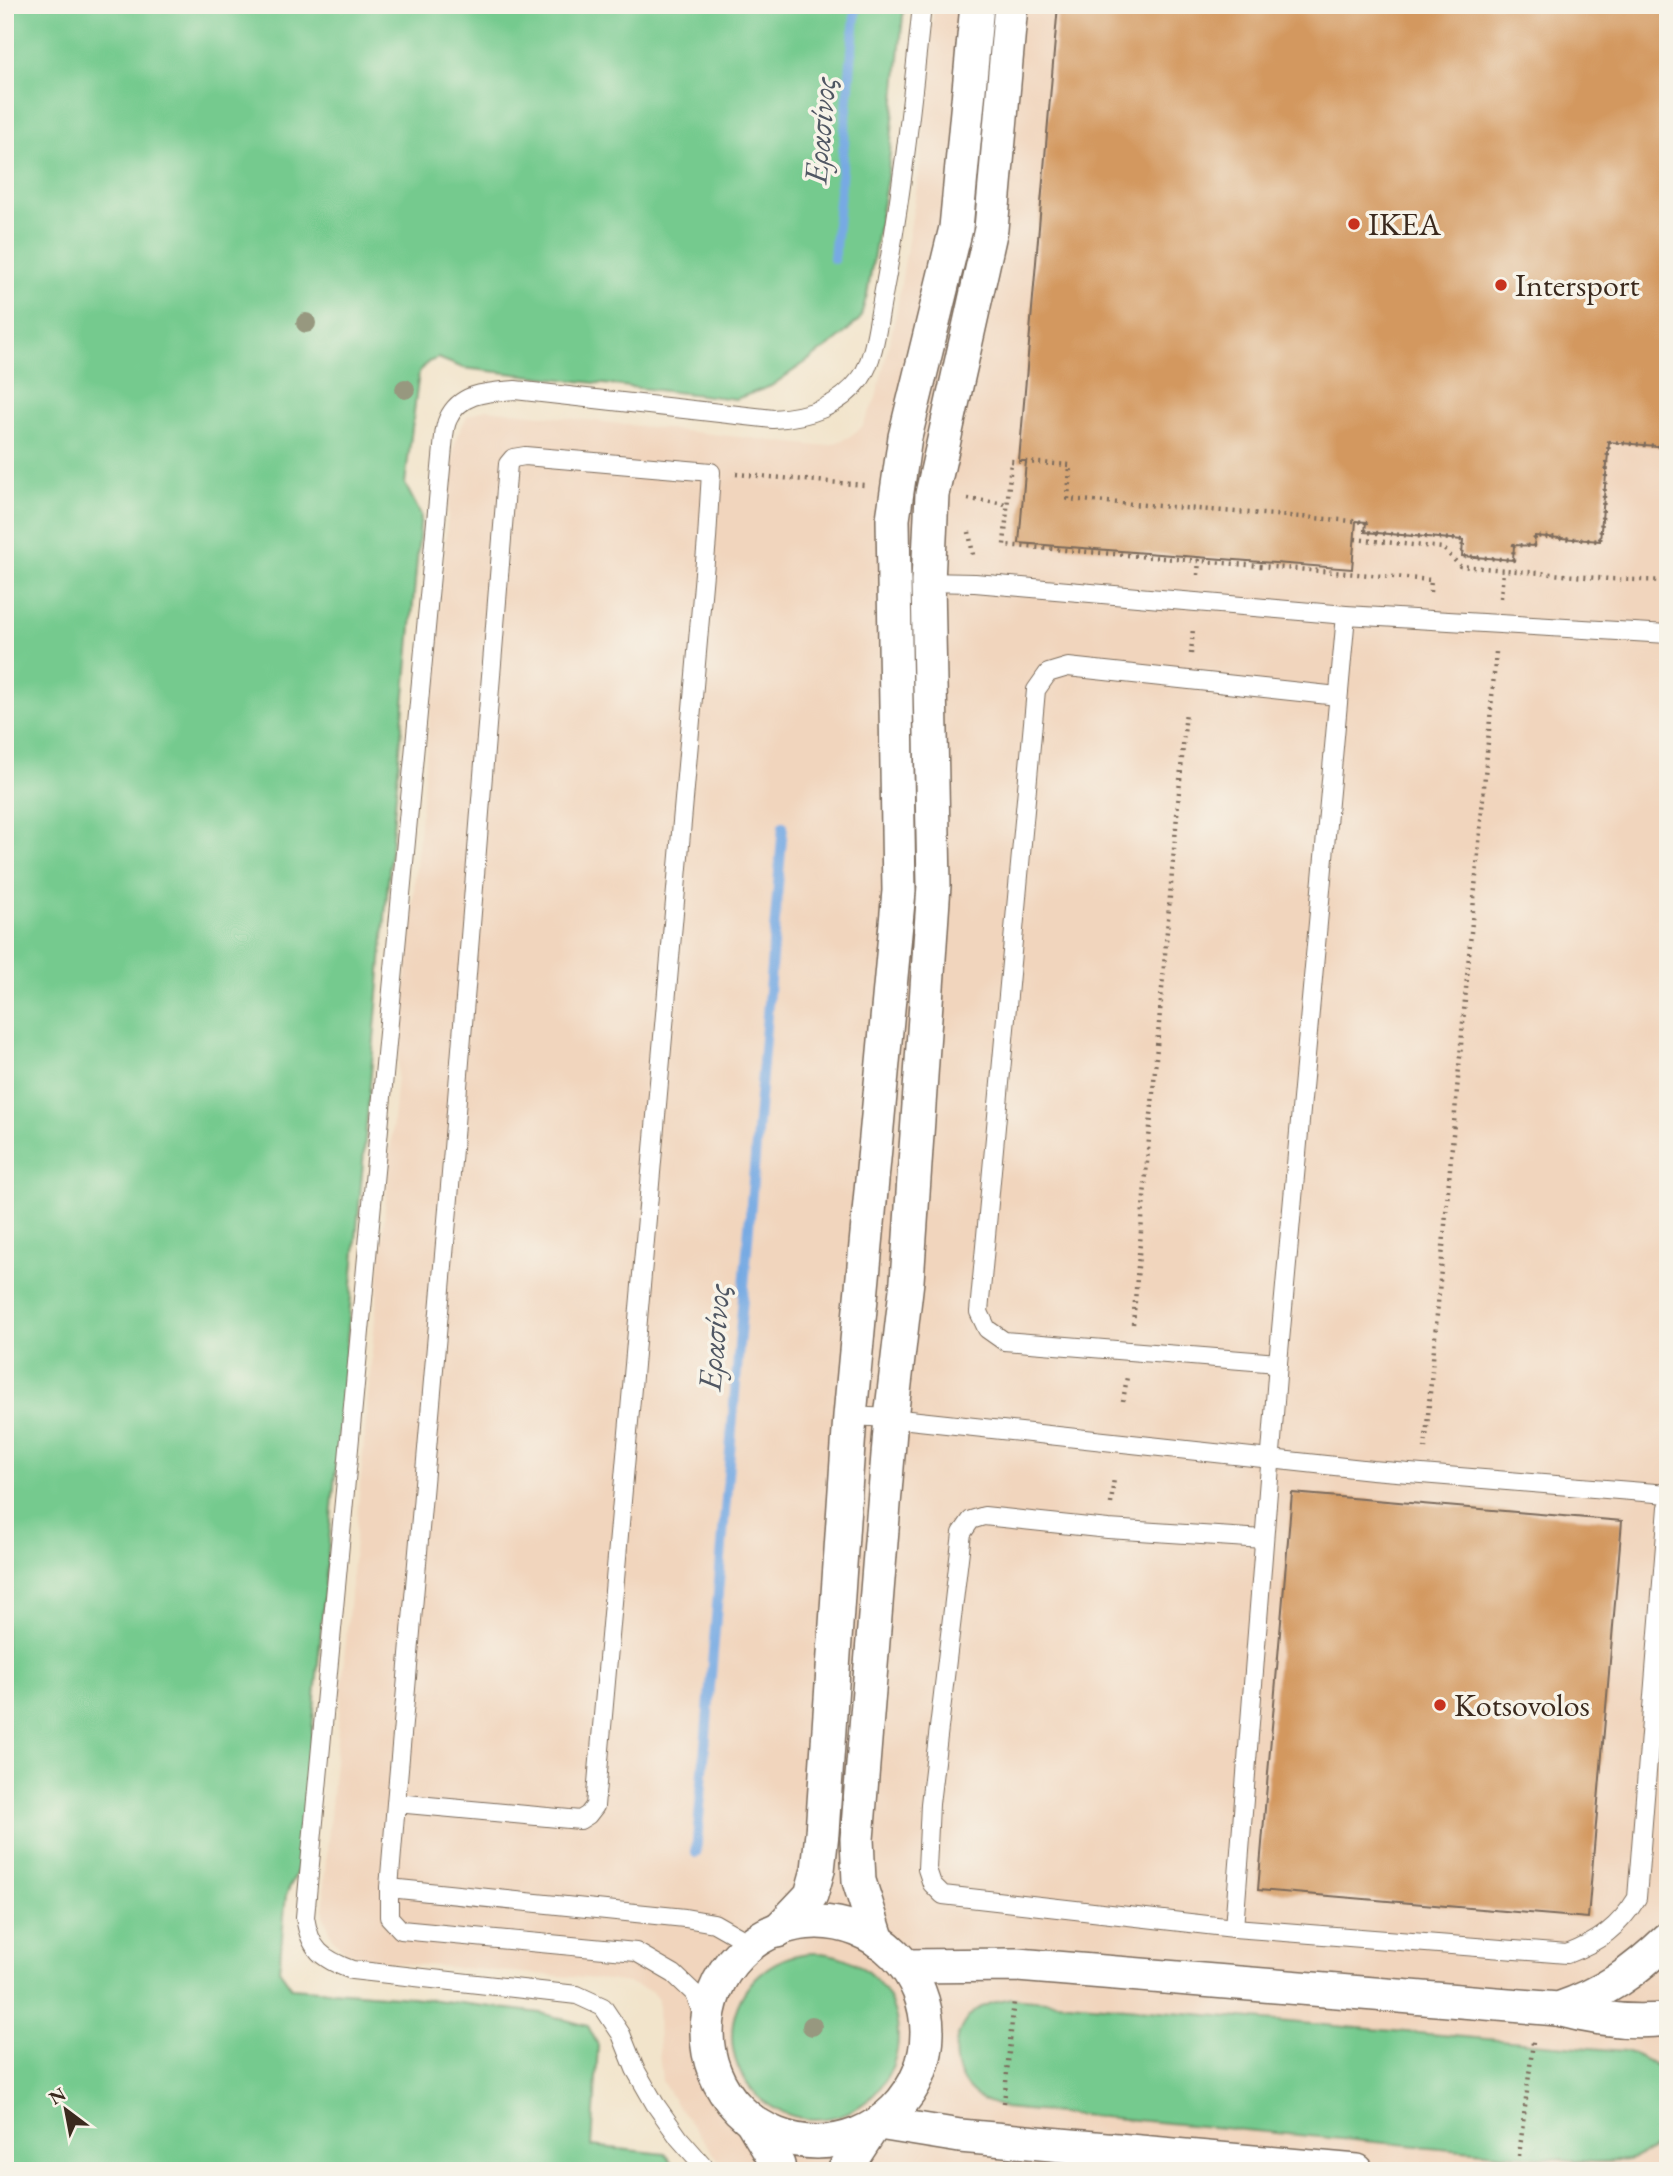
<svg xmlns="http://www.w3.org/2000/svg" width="1673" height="2176" font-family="'EB Garamond',serif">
<rect width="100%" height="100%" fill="#f7f3e8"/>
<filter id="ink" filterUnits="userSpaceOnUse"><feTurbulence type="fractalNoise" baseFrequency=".0143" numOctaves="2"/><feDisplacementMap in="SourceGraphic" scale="14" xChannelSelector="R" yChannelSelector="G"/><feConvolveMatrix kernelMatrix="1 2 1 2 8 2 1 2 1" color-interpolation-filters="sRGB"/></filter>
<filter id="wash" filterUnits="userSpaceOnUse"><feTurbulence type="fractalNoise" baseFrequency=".00686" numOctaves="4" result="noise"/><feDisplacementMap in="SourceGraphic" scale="28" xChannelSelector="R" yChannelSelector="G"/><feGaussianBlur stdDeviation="1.57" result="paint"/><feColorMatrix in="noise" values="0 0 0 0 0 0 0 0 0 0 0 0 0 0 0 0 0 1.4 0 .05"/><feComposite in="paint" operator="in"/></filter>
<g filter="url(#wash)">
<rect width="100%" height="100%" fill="#f2e4cb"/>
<polygon fill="#f1d5bd" points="934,5 1668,5 1668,2171 727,2171 676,2104 662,2081 659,2053 658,2000 651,1991 628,1983 609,1980 374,1961 345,1951 335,1942 324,1917 324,1883 454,447 458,434 467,416 486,409 818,446 833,444 849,437 862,427 876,398 896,314 919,174"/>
<g fill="#75ca8e" stroke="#587a56" stroke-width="2">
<polygon points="5,5 904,5 888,172 867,295 860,319 836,341 771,386 736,399 463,368 438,358 428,362 419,372 405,484 421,515 300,1865 286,1895 279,1970 292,1988 411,1997 541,2013 588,2026 598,2045 592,2146 665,2154 680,2171 5,2171"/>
<circle cx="815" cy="2036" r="83"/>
<path d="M1011,1998L1625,2051C1640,2056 1664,2066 1668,2083C1670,2091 1668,2102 1668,2111C1668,2125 1666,2136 1656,2146C1639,2162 1615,2162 1593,2162L1004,2108C995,2104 982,2101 974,2094C949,2073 949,2032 975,2011C986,2003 998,2001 1011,1998Z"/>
</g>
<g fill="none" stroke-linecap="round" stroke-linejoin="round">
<g stroke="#77aae3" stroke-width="10">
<polyline points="834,259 856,5"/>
<polyline points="696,1853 783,826"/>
</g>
</g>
<g id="blocks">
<g fill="#d3985f">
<polygon points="1058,5 1668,5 1668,447 1609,442 1600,541 1535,536 1534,546 1514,545 1513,560 1462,556 1463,540 1365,532 1366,522 1356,521 1352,569 1019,543 1026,461 1019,461"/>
<polygon points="1292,1493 1622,1521 1588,1918 1258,1890"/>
</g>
</g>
</g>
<g filter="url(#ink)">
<use href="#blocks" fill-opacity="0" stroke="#7b6b5b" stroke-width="2"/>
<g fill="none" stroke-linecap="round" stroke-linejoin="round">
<g stroke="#7b6b5b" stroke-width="20">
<g id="lane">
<polyline points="922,582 975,583 1346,615 1668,634"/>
<polyline points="1278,1363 1004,1341 987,1329 979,1312 1036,690 1048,673 1068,667 1338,696"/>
<polyline points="850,1416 891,1418 1372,1470 1668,1494"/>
<path d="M1264,1539L1108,1529L984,1516L971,1520L962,1533L930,1804L927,1869L932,1884L943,1895L1234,1928L1567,1954C1599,1942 1619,1927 1637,1898L1668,1507"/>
<polyline points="396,1803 580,1820 588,1815 595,1806 707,539 711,472 525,456 513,458 508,464 450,1186 396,1803 389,1888 389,1917 401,1930 636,1952 674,1974 695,1994 707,2028"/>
<polyline points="389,1888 685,1918 714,1923 751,1944"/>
<polyline points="1234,1928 1278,1363 1346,615"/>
<path d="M708,2171L679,2138L655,2104L635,2069L621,2034L603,2007L577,1995L352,1970C322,1959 310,1950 305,1917L443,447C444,438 444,427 448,419C460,392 489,392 515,390L773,419C809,417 839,407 861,378C874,360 878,322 882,301C901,203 912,104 922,5"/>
</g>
</g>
<g stroke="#7b6b5b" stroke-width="36">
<g id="street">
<circle cx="817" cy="2032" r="110"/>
<polyline points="777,1931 811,1895 818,1870 822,1833 850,1416 899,891 893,519 905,437 956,228 977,5"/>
<polyline points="878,1941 859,1881 857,1839 891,1418 907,1281 934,885 928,582 932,494 991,229 1011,5"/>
<path d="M906,1966L1018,1965L1558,2009C1604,1993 1633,1973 1668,1939"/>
<path d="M1558,2009C1595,2019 1630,2024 1668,2019"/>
<polyline points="751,2120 778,2165 779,2171"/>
<polyline points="879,2123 960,2136 1357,2171"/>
<polyline points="844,2171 872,2128"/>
</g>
</g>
<g stroke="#7b6b5b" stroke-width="4.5" stroke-dasharray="2 5" stroke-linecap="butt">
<polyline points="736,474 864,485"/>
<polyline points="968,499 1007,504"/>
<polyline points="969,532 973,555"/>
<polyline points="1355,539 1443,548 1460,566 1609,579 1668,581"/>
<polyline points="1198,575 1199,557"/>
<polyline points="1430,592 1431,580 1004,545 1011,461 1070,465 1068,499 1366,522 1365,532 1463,540 1462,556 1513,560 1514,545 1534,546 1535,536 1600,541 1609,442 1668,447"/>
<polyline points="1501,598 1503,570"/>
<polyline points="1191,654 1193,628"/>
<polyline points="1133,1324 1186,711"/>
<polyline points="1123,1401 1127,1377"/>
<polyline points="1425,1449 1496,652"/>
<polyline points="1111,1504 1114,1478"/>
<polyline points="1004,2103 1014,2001"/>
<polyline points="1519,2156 1533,2042"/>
</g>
<use href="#lane" stroke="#fff" stroke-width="18"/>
<use href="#street" stroke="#fff" stroke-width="33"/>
</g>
<g fill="#97987f">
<circle cx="306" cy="323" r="10"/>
<circle cx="405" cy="389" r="10"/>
<circle cx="812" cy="2026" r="10"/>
</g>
</g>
<g fill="#c8321e" stroke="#f7f3e8" stroke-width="2.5">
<circle cx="1354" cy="224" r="7"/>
<circle cx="1501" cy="285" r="7"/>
<circle cx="1440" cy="1705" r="7"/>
</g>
<g text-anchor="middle" stroke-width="7" stroke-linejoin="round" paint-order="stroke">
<g font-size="32" fill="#3b2a1e" stroke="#f7f3e8" text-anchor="start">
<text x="1368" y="235">IKEA</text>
<text x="1515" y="296">Intersport</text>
<text x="1454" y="1716">Kotsovolos</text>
</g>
<g font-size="33" font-style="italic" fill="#505763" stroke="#f7f3e8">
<text transform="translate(819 130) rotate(-85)" y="12">Ερασίνος</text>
<text transform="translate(713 1337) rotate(-85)" y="12">Ερασίνος</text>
</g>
</g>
<rect width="1673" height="2176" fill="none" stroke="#f7f3e8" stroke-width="28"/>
<g transform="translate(66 2110) rotate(328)" stroke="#f7f3e8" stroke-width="5" paint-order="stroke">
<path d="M0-5L12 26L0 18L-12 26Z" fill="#3b2a1e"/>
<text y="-10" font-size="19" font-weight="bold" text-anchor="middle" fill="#3b2a1e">N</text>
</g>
</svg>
